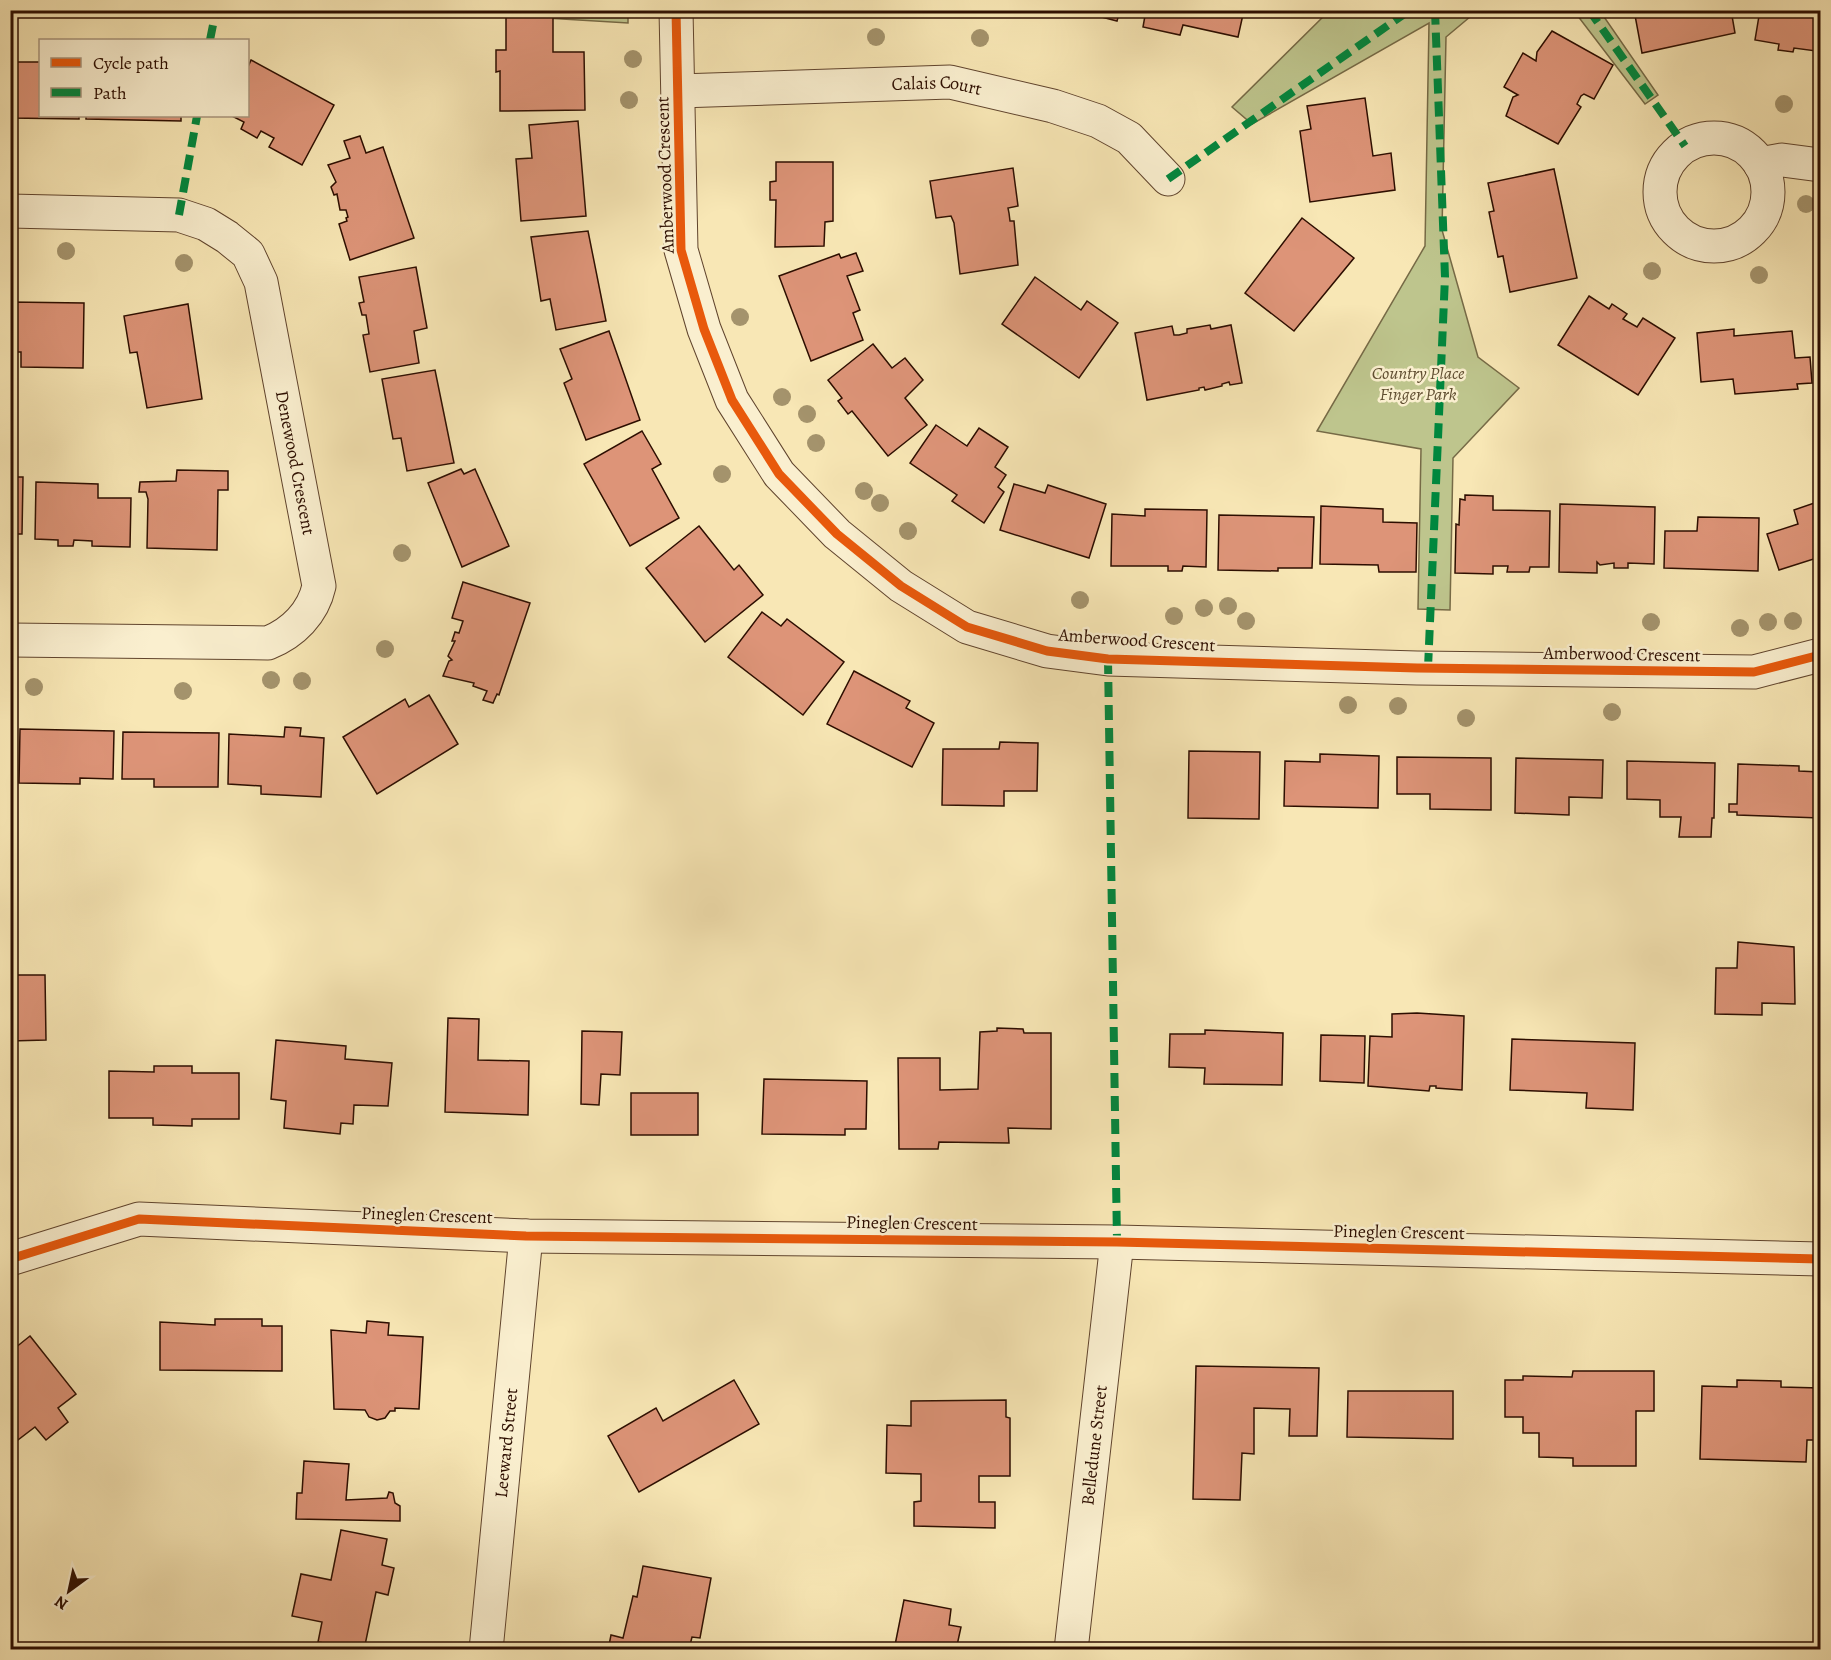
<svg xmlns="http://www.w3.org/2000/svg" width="1831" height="1660" font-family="Alegreya,serif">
<rect width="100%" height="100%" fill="#f8e7b5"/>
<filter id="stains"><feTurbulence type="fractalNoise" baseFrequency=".00333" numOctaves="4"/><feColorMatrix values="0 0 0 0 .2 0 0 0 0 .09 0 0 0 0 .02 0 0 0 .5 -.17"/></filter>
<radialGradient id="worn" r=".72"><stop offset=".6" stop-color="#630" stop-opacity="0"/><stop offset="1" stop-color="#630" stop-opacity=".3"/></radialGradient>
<g fill="#bec58d" stroke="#766a46" stroke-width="1.5">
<polygon points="429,11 628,11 628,23"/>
<polygon points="1329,11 1477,11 1446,37 1442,230 1478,357 1519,388 1453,458 1450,610 1418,609 1421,449 1317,431 1425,246 1429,23 1252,124 1232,107"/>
<polygon points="1574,11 1600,11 1658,95 1645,104"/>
</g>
<g fill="#dd9478" stroke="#2d0e00" stroke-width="1.5">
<polygon points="1075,10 1120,10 1117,21"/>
<polygon points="1146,10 1244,10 1238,37 1183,25 1180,35 1143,27"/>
<polygon points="1634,10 1731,10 1735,33 1642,53"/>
<polygon points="1760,10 1820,10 1820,45 1817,44 1816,51 1794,48 1793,52 1778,50 1779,44 1755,40"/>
<polygon points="506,17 553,17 553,52 584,52 585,110 500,111 500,71 496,72 496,50 506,50"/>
<polygon points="1552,31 1613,65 1594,99 1584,94 1581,96 1577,104 1581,107 1558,144 1506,116 1513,97 1518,95 1504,87 1523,53 1536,61 1537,52"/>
<polygon points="251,60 334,105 302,165 269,147 274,138 261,131 257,138 241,129 244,122 232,116 248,116 248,67"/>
<polygon points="10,62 40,62 40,116 79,116 79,119 10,118"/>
<polygon points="1365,98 1373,156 1391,153 1395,190 1310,202 1300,131 1311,129 1307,106"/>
<polygon points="86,116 181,116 181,121 86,119"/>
<polygon points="578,121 586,216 521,221 516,159 532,158 529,125"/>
<polygon points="360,136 366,153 383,147 414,238 350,260 339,224 347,221 346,218 348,217 346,210 340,210 337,194 334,195 331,187 336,182 328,165 350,158 344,141"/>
<polygon points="776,162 833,162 833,221 825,222 824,246 775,247 776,200 770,200 770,182 776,181"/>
<polygon points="1013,168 1018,206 1008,208 1009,213 1010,221 1014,221 1018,265 960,274 954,223 951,216 936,218 930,181"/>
<polygon points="1554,169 1577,278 1510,292 1503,256 1498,257 1489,212 1494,211 1488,183"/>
<polygon points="1302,218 1354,258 1294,331 1245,293"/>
<polygon points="588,231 606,321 556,330 550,299 541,301 531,237"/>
<polygon points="856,253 863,271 847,276 860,310 853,313 863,340 811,361 779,276 839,254 841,258"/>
<polygon points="416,267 427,328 414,331 419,363 370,372 363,335 369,334 366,315 362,315 359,303 364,302 359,277"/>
<polygon points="1035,277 1081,310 1087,301 1118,323 1079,378 1002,324"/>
<polygon points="1589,296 1609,309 1612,304 1627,314 1623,319 1637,327 1643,318 1675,338 1638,395 1558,345"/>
<polygon points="10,302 84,303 83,368 21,367 21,352 10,352"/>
<polygon points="188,304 202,399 147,408 137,352 130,353 124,316"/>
<polygon points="1210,325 1211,329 1231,325 1242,383 1230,385 1229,382 1222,384 1222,386 1205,390 1204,387 1199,388 1199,390 1147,400 1135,333 1172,326 1174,335 1179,335 1187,333 1187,329"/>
<polygon points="1734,329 1734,336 1792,331 1795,358 1810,357 1812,383 1797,384 1798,389 1735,394 1733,379 1701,382 1697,333"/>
<polygon points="609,331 640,420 586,440 564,383 572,379 560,349"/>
<polygon points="873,344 892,368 905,358 923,380 905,398 927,425 888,456 852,411 848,414 838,401 842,398 828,380"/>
<polygon points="435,370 454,463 407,471 401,438 393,439 382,379"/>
<polygon points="936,425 967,446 979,428 1008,447 995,467 1006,475 998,487 1004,492 984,523 952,501 957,495 910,463"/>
<polygon points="642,431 661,464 652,469 679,518 630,546 584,464"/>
<polygon points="461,469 464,474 475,469 509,546 462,567 428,483"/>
<polygon points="177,470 228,471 228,490 218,490 217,550 147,548 148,499 146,492 139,492 140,482 176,481"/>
<polygon points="10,477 23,477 22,534 10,534"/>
<polygon points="36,482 98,484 98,498 131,498 130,547 92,546 92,541 74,540 73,546 58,546 58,540 35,539"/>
<polygon points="1014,484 1045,493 1048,485 1106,504 1089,558 1000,530"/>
<polygon points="1465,495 1493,496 1493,510 1550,511 1549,567 1530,567 1529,572 1507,572 1508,566 1493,566 1493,574 1455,573 1456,524 1459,525 1460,499 1465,500"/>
<polygon points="1820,501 1820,557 1779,570 1767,534 1798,524 1794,510"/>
<polygon points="1560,504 1655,507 1654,564 1628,563 1628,568 1614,568 1614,563 1600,565 1597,562 1597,573 1559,572"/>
<polygon points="1321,506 1383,509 1383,522 1417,523 1416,572 1379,572 1378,565 1320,564"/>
<polygon points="1145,509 1207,510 1206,567 1183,566 1182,571 1168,571 1168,566 1111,566 1112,514 1145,516"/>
<polygon points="1219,515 1314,517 1312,568 1278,568 1278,571 1218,570"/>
<polygon points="1698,517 1759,518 1758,571 1664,568 1665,531 1697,531"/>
<polygon points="699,526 734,570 739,565 763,595 705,642 646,568"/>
<polygon points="463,582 530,603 499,695 497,694 493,703 483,700 487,691 473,686 474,683 443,676 449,661 452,660 448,656 455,641 452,641 455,632 459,633 463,621 452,618"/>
<polygon points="762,612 781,626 787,619 844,662 803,715 728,657"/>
<polygon points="854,671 910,701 906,708 934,723 912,767 827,724"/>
<polygon points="429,695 458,744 377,794 343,737 405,699 409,707"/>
<polygon points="285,727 301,728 300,736 324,738 321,797 261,794 261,786 228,784 229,734 284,737"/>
<polygon points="20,729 114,731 113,779 80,778 80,784 19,783"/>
<polygon points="123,732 219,733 218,787 154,787 154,779 122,779"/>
<polygon points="1000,742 1038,743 1037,791 1004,791 1004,806 942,805 943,749 999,749"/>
<polygon points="1189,751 1260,752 1259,819 1188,818"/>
<polygon points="1320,754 1379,756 1378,808 1284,806 1285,761 1320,762"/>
<polygon points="1397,757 1491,758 1491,810 1430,809 1430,794 1397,794"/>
<polygon points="1516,758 1603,760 1602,798 1569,797 1569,815 1515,813"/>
<polygon points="1627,761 1715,763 1714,818 1712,818 1711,837 1679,837 1681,817 1660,817 1660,800 1627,799"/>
<polygon points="1738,764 1799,766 1799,771 1820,772 1820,818 1737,815 1737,812 1729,812 1729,804 1737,804"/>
<polygon points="1738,942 1794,947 1795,1004 1762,1003 1762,1015 1715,1014 1716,968 1737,968"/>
<polygon points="10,975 45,975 46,1040 10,1041"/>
<polygon points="1417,1013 1464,1016 1462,1090 1436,1088 1436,1086 1430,1086 1429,1091 1368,1086 1370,1036 1392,1037 1392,1014"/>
<polygon points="448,1018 479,1019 478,1060 529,1061 528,1115 445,1112"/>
<polygon points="997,1028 1023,1029 1024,1033 1051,1033 1051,1129 1008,1128 1009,1143 939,1142 938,1149 899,1149 898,1058 940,1058 940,1090 978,1089 980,1032 997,1031"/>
<polygon points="1205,1030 1283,1033 1282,1085 1204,1084 1205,1068 1169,1067 1170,1034 1205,1034"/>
<polygon points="582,1031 622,1032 620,1075 601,1074 599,1105 581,1104"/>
<polygon points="1321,1035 1365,1036 1364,1083 1320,1081"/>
<polygon points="1512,1039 1635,1043 1633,1110 1586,1108 1587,1093 1510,1090"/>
<polygon points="276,1040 346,1046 345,1059 392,1063 388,1106 354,1105 353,1124 341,1123 340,1134 284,1128 286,1101 271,1099"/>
<polygon points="154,1066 192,1066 192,1073 239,1073 239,1119 192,1119 192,1126 153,1125 153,1118 109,1118 109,1071 154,1072"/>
<polygon points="764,1079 867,1081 866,1129 845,1129 845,1135 762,1134"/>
<rect x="631" y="1093" width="67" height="42"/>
<polygon points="215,1319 262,1319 262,1326 282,1326 282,1371 160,1370 160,1322 215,1325"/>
<polygon points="367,1321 389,1323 388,1335 423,1337 419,1409 395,1408 395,1411 390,1411 385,1418 377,1420 369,1417 365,1410 334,1409 331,1330 366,1333"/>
<polygon points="30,1336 76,1394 58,1408 68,1422 46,1440 35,1427 10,1446 10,1352"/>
<polygon points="1196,1366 1319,1368 1317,1436 1289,1436 1290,1409 1254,1408 1254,1454 1242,1453 1240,1500 1193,1499"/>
<polygon points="1573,1371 1654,1371 1654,1411 1636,1411 1636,1466 1573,1466 1573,1458 1539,1457 1539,1433 1523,1433 1523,1417 1505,1417 1505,1380 1523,1380 1523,1376 1572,1377"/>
<polygon points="734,1380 759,1424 639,1492 608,1436 656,1408 663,1421"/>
<polygon points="1737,1380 1781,1381 1781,1387 1820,1388 1820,1440 1807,1440 1806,1462 1700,1459 1702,1386 1737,1387"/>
<polygon points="1348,1391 1453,1391 1453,1439 1347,1437"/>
<polygon points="1006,1400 1006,1417 1010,1418 1010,1476 979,1476 979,1502 995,1502 995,1528 914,1526 914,1502 921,1501 921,1474 886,1473 887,1425 911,1426 911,1401"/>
<polygon points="304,1461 349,1464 346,1500 387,1498 389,1492 393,1493 395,1503 400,1506 400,1521 296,1519 297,1493 302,1493"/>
<polygon points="341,1530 387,1539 382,1565 394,1568 388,1595 376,1592 364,1650 318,1642 322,1622 292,1616 301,1574 331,1580"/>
<polygon points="643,1566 711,1578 700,1638 692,1637 689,1649 674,1646 673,1650 608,1650 611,1635 623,1638 633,1596 637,1597"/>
<polygon points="904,1600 951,1609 949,1625 961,1627 956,1650 894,1650"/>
</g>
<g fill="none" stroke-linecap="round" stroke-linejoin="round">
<g stroke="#60442d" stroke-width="35">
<g id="minor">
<polyline points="676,10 681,250 704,329 732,400 779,474 837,534 901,586 967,627 1047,651 1108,659 1417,668 1754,672 1820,655"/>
<path id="s1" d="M679,91L950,82L1053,106L1098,121L1129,138L1168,179"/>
<circle cx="1714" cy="192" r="54"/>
<polyline points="1760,164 1782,160 1820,165"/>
<path id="s2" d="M10,211L179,215L206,224L227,237L248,254L261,282L319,586C313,613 293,633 268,643L10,640"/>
<polyline points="10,1259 139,1219 526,1236 1117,1242 1820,1259"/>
<path id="s3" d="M486,1650L526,1236"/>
<path id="s4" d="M1071,1650L1117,1242"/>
</g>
</g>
<use href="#minor" stroke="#faefcf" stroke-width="33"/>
<g stroke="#00873e" stroke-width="8" stroke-dasharray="15 8" stroke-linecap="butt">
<polyline points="1589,10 1685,146"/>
<polyline points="210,40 216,10"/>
<polyline points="1168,179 1410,10"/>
<polyline points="179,215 197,116"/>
<polyline points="1108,659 1117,1242"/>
<polyline points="1428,668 1445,277 1435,10"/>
</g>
<g stroke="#faefcf" stroke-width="13">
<g id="cycleway">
<polyline points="676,10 681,250 704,329 732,400 779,474 837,534 901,586 967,627 1047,651 1108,659 1417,668 1754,672 1820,655"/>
<polyline points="10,1259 139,1219 526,1236 1117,1242 1820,1259"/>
</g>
</g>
<use href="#cycleway" stroke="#e8590c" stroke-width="9"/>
</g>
<g fill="#a4936c">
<circle cx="876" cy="37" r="9"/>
<circle cx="980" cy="38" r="9"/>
<circle cx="633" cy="59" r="9"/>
<circle cx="629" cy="100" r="9"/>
<circle cx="1784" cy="104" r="9"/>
<circle cx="1806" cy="204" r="9"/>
<circle cx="66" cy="251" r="9"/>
<circle cx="184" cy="263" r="9"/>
<circle cx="1652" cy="271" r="9"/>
<circle cx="1759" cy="275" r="9"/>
<circle cx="740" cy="317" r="9"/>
<circle cx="782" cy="397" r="9"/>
<circle cx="807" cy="414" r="9"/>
<circle cx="816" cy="443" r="9"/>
<circle cx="722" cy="474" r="9"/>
<circle cx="864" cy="491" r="9"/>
<circle cx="880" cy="503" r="9"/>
<circle cx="908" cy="531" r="9"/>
<circle cx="402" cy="553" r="9"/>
<circle cx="1080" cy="600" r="9"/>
<circle cx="1228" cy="606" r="9"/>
<circle cx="1204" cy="608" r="9"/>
<circle cx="1174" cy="616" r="9"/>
<circle cx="1246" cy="621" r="9"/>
<circle cx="1793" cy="621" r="9"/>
<circle cx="1651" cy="622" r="9"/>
<circle cx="1768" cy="622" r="9"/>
<circle cx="1740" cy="628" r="9"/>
<circle cx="385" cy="649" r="9"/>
<circle cx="271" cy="680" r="9"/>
<circle cx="302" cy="681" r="9"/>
<circle cx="34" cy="687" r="9"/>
<circle cx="183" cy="691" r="9"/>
<circle cx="1348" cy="705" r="9"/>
<circle cx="1398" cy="706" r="9"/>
<circle cx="1612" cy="712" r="9"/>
<circle cx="1466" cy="718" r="9"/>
</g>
<g text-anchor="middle" stroke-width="5" stroke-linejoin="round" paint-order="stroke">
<g font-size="18" fill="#2d0e00" stroke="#faefcf">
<text dy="6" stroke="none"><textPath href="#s1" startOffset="258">Calais Court</textPath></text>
<text transform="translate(665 175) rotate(-92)" y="6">Amberwood Crescent</text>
<text dy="6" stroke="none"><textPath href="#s2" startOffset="464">Denewood Crescent</textPath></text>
<text transform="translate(1137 640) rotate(4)" y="6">Amberwood Crescent</text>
<text transform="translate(1622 654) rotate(1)" y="6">Amberwood Crescent</text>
<text transform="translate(427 1215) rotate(2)" y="6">Pineglen Crescent</text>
<text transform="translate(912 1223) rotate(1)" y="6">Pineglen Crescent</text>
<text transform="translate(1399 1232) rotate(1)" y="6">Pineglen Crescent</text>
<text dy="6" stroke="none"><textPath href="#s3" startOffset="208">Leeward Street</textPath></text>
<text dy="6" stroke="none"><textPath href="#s4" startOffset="206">Belledune Street</textPath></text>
</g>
<g font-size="18" font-style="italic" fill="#604e31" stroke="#faefcf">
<text x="1418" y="379">Country Place<tspan x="1418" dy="21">Finger Park</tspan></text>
</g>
</g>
<rect width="1831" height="1660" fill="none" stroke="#f8e7b5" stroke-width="36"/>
<rect x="12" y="12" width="1807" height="1636" fill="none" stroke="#2d0e00" stroke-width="3"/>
<rect x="18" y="18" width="1795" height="1624" fill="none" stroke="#2d0e00" stroke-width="1.5"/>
<rect x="39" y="39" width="210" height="78" fill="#faefcf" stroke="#a8957c" stroke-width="1.5"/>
<rect x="51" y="58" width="30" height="9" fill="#e8590c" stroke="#a8957c" stroke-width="1.5"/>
<text x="93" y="69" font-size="18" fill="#2d0e00">Cycle path</text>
<rect x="51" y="88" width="30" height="9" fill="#00873e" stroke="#a8957c" stroke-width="1.5"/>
<text x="93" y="99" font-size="18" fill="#2d0e00">Path</text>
<g transform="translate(69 1591) rotate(213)" stroke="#faefcf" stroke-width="4.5" paint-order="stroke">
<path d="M0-4.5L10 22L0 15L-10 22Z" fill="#2d0e00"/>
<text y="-9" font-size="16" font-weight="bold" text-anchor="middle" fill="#2d0e00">N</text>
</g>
<rect width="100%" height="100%" filter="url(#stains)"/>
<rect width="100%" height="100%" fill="url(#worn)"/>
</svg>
